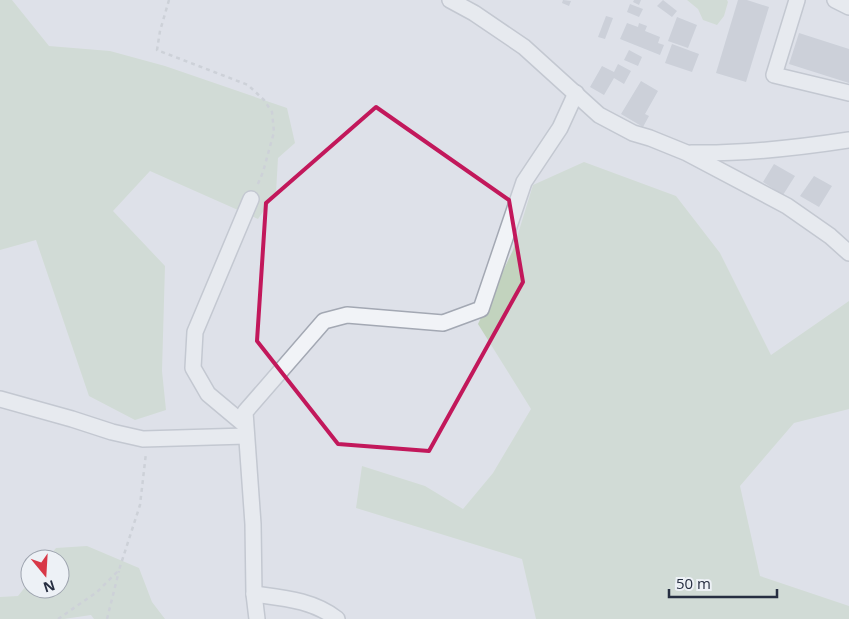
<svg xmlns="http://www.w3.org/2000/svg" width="849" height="619" font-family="'Open Sans',sans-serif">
<rect width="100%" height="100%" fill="#dee1e9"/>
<g fill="#c2d3be">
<polygon points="0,0 12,0 49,46 110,51 165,66 287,108 295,143 278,158 276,193 258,219 150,171 113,211 165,266 162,371 166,410 135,420 89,396 36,240 0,250"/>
<polygon points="687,0 727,0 728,2 724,16 717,25 703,20 698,9"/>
<polygon points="584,162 676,196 720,253 771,355 849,301 849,409 794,423 740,486 760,576 849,606 849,619 536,619 522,559 356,508 362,466 425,486 463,509 493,473 531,409 478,324 513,250 533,185"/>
<polygon points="87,546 139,568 152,602 165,619 94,619 91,615 64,619 0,619 0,597 18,596 30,581 30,589 60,589 60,559 47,559 56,548"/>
</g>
<g fill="#b5bac6">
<polygon points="563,0 571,1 569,6 562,3"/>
<polygon points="634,0 641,0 639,5 633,2"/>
<polygon points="663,0 677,11 672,17 657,6"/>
<polygon points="738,0 747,0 769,7 746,82 716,73"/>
<polygon points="630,4 643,9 639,17 627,12"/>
<polygon points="606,16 613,18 605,39 598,37"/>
<polygon points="677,17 697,25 688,48 668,41"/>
<polygon points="627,23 638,27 639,23 647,26 645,31 660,37 658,43 664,45 660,55 620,39"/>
<polygon points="799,33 849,49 849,83 789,64"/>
<polygon points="672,44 699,54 692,72 665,63"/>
<polygon points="629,50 642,57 638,66 624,60"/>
<polygon points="618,64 631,71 624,84 614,78 604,95 590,87 602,66 614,72"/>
<polygon points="641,81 658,91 645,114 649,116 643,127 621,114"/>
<polygon points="774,164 795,176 783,195 763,182"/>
<polygon points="814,176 832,186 819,207 800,196"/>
</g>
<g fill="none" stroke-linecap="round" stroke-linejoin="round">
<g stroke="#a3a8b3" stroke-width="18">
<g id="minor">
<polyline points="450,0 474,13 524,47 599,115 633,133 650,138 687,153 787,206 830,236 849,253"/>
<polyline points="797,0 774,75 849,93"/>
<polyline points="835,0 849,7"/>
<path d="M691,153C744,154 797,148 849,140"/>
<polyline points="0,399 72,419 112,432 143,439 246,436"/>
<polyline points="245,425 208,394 193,368 195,332 251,199"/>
<path d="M254,594C283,598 313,600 337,619"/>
<polyline points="257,619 254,594 253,524 245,412 324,321 347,315 443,323 481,309 524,182 560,128 576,93"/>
</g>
</g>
<g stroke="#b8bcc4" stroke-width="2.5" stroke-dasharray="4 4" stroke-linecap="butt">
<polyline points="169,0 160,31 157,50 248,85 264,100 272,112 274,132 263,172 257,186"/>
<polyline points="58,619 97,592 119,570 140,505 146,453"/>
<polyline points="107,619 119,571"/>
</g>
<use href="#minor" stroke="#f1f3f7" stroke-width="15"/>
</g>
<path d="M0 0H849V619H0ZM376,107L509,200L523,282L429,451L338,444L257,341L266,203Z" fill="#dee1e9" fill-opacity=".55" fill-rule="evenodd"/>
<path fill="none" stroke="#c2185b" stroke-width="4" stroke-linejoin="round" d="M376,107L509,200L523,282L429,451L338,444L257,341L266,203Z"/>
<g transform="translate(45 574) rotate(162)"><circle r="24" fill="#edf1f6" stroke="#9da3ae"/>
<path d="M0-4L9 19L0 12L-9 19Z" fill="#d83847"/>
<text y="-8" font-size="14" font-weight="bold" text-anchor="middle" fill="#262e41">N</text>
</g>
<path d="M669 589v8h108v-8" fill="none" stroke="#262e41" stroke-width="2.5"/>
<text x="676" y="589" font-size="15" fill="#262e41" stroke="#edf1f6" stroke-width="4" paint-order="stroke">50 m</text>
</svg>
